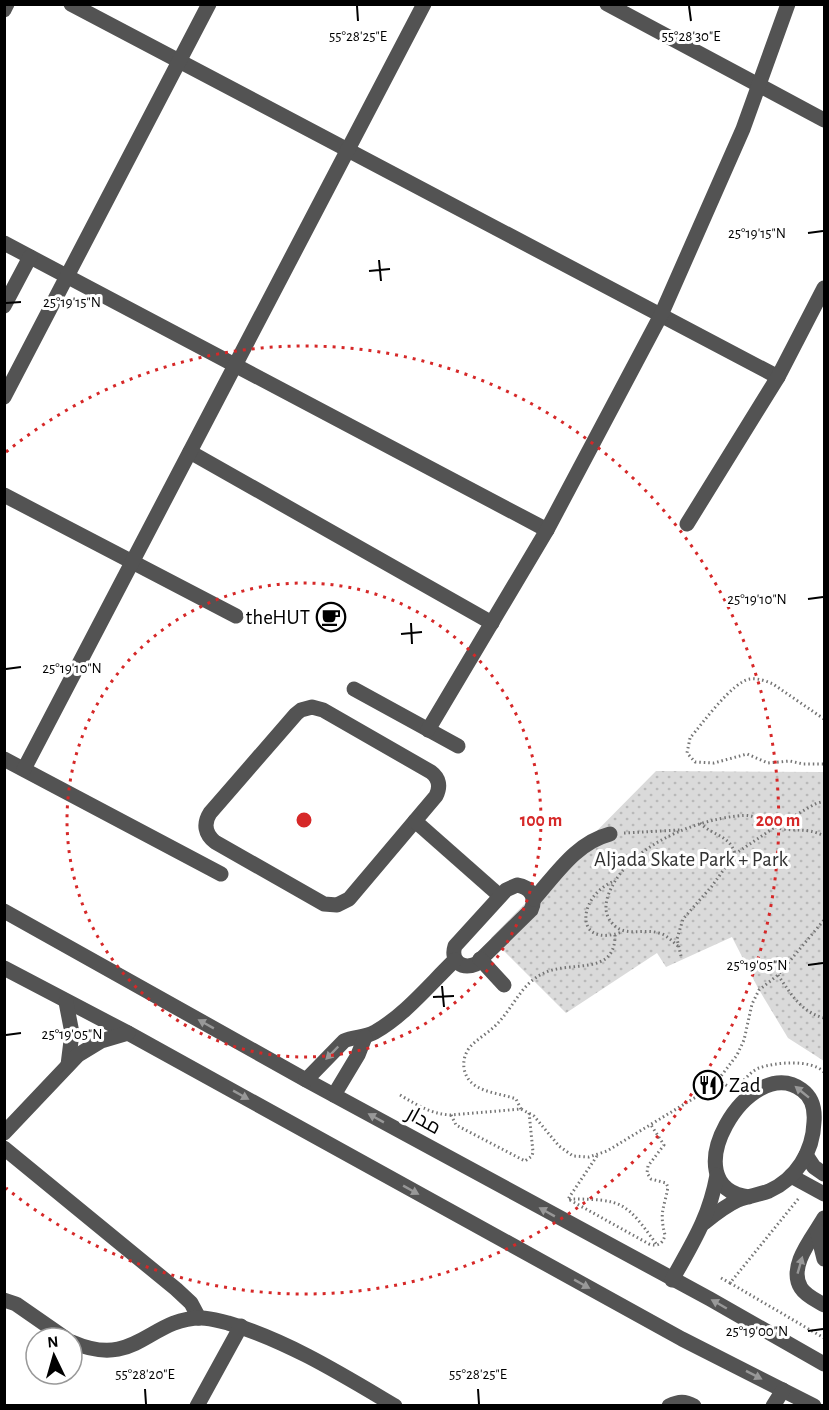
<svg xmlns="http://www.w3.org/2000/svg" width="829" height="1410" font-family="'Alegreya Sans',Cairo,sans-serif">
<defs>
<pattern id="grass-dots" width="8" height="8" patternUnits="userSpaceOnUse" patternTransform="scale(1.5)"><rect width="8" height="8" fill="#dadada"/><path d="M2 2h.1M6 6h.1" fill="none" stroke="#b9b9b9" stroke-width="1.8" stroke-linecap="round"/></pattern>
</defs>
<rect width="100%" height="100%" fill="#fff"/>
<polygon fill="url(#grass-dots)" points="656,771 824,772 824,1061 788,1038 758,988 732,937 666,967 657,953 566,1013 491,938"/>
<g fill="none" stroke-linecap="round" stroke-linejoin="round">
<g stroke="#757575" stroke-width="3" stroke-dasharray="1.5 3" stroke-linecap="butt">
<path d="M824,719L773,684C766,681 758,678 750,679C733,681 702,724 690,738L687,753L695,762L714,763L747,754L768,763L790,761L803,764H824"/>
<path d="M700,823C713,836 730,835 735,854"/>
<polyline points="624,833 680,830"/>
<path d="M612,882C577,898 574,949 622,932"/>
<path d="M678,946C672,941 667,935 659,933C643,928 624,938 612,923C604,914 605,903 609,893C627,848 691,821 737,816C758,813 759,822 775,827C793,833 805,826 824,836"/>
<polyline points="681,956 677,939 683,919 712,886 735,854 775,827 815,804 824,801"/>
<path d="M778,975C791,994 801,1012 824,1018"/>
<polyline points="718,1080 729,1087 737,1087"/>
<path d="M744,1080C748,1076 753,1070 759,1068C776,1062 811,1059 824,1072"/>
<path d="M400,1095C417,1105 431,1114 451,1115L521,1109L534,1116L559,1146L573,1156L589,1157L607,1151L696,1097L718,1080L737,1055L744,1040L752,1004L759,990L778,975L824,920"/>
<path d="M521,1109L516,1099C498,1092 468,1093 464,1068C463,1061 465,1053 470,1047C478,1038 490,1032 498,1023C514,1006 522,983 544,973C571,960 616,977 615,934"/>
<polyline points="451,1115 456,1125 525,1161 532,1156 533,1152 529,1112"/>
<path d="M597,1156L568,1199L649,1244C657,1247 663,1244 665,1235C659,1212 664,1209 668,1187L666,1183L651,1179L647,1173L648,1166L664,1145L651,1125"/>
<path d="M569,1199C623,1199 626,1202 657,1245"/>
<polyline points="721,1278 730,1283 799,1198"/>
<polyline points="730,1283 824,1338"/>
</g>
<g stroke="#535353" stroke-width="15">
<polyline points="71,4 778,377"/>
<polyline points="607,4 824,120"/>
<polyline points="4,10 7,4"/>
<polyline points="4,243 547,530"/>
<polyline points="4,306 30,257"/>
<polyline points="4,397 209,4"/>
<polyline points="190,452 492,623"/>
<polyline points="4,495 236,616"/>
<polyline points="687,524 778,377 824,288"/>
<polyline points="354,689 458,746"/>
<path d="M312,707L323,710L431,772C439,778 441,786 436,796L349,899L337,905L324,904L215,842C205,834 203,824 210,813L296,714L301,710Z"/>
<polyline points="428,730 547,530 661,315 743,129 788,4"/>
<polyline points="4,759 221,874"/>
<polyline points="24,769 424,4"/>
<polyline points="415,821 500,896"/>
<path d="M517,885C530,887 537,897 531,910L476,964C462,970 450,961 455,946L506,890Z"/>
<path d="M534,899C557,873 576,843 610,834"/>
<polyline points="4,911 306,1080 710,1299 824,1364"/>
<polyline points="480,959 504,985"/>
<polyline points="4,968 128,1033 682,1339 814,1406"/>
<polyline points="66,1002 72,1033 68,1065"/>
<path d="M306,1080L344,1041C354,1036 365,1038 375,1032C405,1015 430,984 455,960"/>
<polyline points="334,1095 358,1055 365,1037"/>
<polyline points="4,1133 78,1055 101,1041 128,1033"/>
<polyline points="4,1148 176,1289 191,1303 199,1318"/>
<polyline points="806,1155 814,1167 824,1174"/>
<polyline points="791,1176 824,1194"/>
<path d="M824,1218C814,1236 787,1266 801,1288C806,1296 816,1300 824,1305"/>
<path d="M704,1223C715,1214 725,1206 738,1200C748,1196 759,1195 769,1191C796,1179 813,1152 814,1122C815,1110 813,1098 802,1090C750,1050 669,1188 749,1197"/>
<polyline points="817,1231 824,1259"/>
<path d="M672,1280C693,1242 709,1218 717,1175"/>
<polyline points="4,1300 16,1304 65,1338"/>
<path d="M72,1342C136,1370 149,1318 201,1318C211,1318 219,1321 228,1323C288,1341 341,1374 395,1406"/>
<polyline points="197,1406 241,1326"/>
<path d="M669,1406C679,1401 685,1401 694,1406"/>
<polyline points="773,1406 783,1390"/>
</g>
</g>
<defs><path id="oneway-solid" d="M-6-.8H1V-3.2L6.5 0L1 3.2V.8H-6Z" transform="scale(1.5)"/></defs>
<g fill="#989898">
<use href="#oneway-solid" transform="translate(206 1024) rotate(-151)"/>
<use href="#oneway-solid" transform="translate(332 1053) rotate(134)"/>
<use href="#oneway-solid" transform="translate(802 1092) rotate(-141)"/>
<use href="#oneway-solid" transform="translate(241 1095) rotate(29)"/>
<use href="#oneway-solid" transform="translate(376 1118) rotate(-151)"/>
<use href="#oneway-solid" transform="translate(411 1190) rotate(29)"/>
<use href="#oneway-solid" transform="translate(547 1212) rotate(-151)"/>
<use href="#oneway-solid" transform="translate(800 1265) rotate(-74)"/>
<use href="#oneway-solid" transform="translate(582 1284) rotate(29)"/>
<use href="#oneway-solid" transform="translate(719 1304) rotate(-150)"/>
<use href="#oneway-solid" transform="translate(754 1375) rotate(27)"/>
</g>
<path fill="none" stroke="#000" stroke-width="2" d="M357,6L358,21M689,6L691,21M808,233L823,231M379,260L381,281M369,271L390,269M6,303L21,302M808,599L823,597M411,623L412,644M401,634L422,632M6,669L21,667M808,965L823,963M442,986L444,1007M433,997L454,996M6,1035L21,1033M808,1331L823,1329M145,1389L146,1404M478,1389L479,1404"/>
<g fill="none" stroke="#d62828" stroke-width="3" stroke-dasharray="3 6">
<circle cx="304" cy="820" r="237"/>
<path d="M6 452A474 474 0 1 1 6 1188"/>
</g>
<defs>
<g id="cafe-ring" transform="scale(1.5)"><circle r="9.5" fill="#fff" stroke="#000" stroke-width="1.5"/><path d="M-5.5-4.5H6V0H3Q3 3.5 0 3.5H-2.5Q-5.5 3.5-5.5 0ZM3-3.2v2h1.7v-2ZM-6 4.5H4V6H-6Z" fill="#000"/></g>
<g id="restaurant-ring" transform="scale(1.5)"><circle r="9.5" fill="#fff" stroke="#000" stroke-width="1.5"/><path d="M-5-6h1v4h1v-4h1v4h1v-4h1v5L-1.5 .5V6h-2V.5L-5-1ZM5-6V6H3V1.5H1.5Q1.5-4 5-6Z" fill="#000"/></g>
</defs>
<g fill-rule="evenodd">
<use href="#cafe-ring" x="331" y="617"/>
<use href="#restaurant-ring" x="708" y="1085"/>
</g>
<g text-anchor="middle" stroke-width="6" stroke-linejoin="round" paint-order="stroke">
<g font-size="21" fill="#000" stroke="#fff" text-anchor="end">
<text x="310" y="624">theHUT</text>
<text x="729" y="1092" text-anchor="start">Zad</text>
</g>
<g font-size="21" fill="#313131" stroke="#fff">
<text x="691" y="866">Aljada Skate Park + Park</text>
</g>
<g font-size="21" fill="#000" stroke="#fff">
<text transform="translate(424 1120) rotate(29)" y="7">مدار</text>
</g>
</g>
<g font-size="15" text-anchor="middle" fill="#000" stroke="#fff" stroke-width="6" stroke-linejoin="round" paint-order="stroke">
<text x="358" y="41">55°28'25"E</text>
<text x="691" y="41">55°28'30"E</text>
<text x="757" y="238">25°19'15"N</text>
<text x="72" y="307">25°19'15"N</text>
<text x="757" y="604">25°19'10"N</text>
<text x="72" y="673">25°19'10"N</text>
<text x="757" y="970">25°19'05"N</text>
<text x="72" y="1039">25°19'05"N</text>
<text x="757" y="1336">25°19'00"N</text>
<text x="145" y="1379">55°28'20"E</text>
<text x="478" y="1379">55°28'25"E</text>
</g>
<circle cx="304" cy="820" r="9" fill="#d62828" stroke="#fff" stroke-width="3"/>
<g font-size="18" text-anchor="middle" font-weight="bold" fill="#d62828" stroke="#fff" stroke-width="6" stroke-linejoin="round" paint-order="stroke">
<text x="541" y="826">100 m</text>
<text x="778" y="826">200 m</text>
</g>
<rect width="829" height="1410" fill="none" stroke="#000000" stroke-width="12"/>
<g transform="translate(54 1356) rotate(355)"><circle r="28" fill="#ffffff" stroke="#999999" stroke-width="1.5"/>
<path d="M0-4.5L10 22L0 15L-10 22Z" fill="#000000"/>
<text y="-9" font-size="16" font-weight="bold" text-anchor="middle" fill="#000000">N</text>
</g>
</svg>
